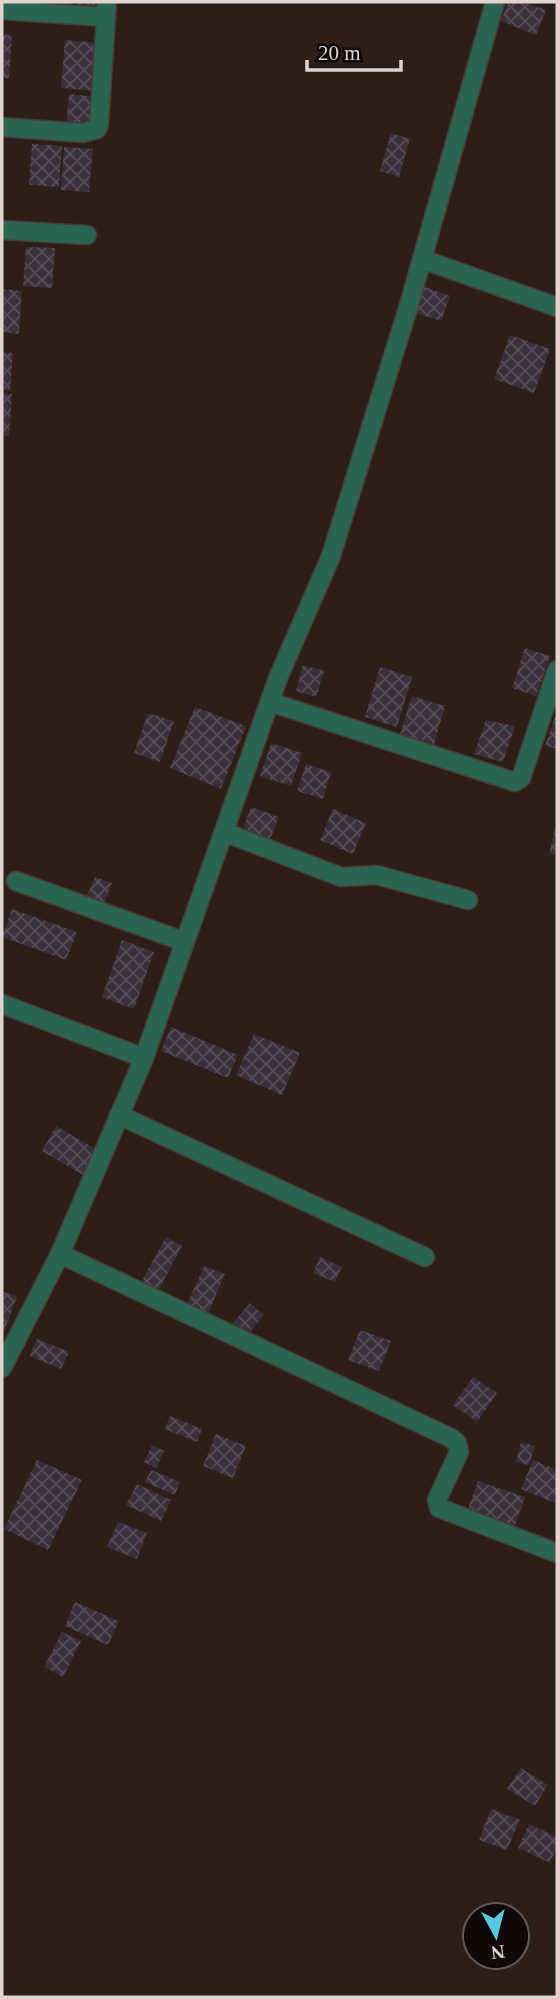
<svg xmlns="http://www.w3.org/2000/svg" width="559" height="1999" font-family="'Times New Roman',serif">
<defs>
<pattern id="building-cross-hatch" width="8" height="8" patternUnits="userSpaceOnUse" patternTransform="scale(1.75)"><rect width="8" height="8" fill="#3b2f3b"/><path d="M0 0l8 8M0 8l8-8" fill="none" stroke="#574c56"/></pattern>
</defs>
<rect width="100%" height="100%" fill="#2d1e17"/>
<g fill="url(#building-cross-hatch)">
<polygon points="48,2 72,2 72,10 47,9"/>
<polygon points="76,2 105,2 104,9 76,8"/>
<polygon points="508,2 525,2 546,10 536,35 501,21"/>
<polygon points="2,34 12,35 9,78 2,78"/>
<polygon points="65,40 101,43 97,91 61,88"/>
<polygon points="69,94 97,97 94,130 66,128"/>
<polygon points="391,133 410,139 399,177 380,171"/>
<polygon points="32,144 62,146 59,187 29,185"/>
<polygon points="64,147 93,149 89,192 61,190"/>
<polygon points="26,247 55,248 52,288 23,286"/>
<polygon points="422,286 450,296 441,321 413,312"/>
<polygon points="2,289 22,291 19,334 2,332"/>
<polygon points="510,335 550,349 534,393 494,379"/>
<polygon points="2,352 13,353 10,391 2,390"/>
<polygon points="2,393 12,394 9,436 2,436"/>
<polygon points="525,648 550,656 536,696 512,688"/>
<polygon points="303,665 324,671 316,697 296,691"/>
<polygon points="380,667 412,677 397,727 365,717"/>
<polygon points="412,696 445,706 434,744 400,734"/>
<polygon points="195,707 246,726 221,789 170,768"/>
<polygon points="557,712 557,749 545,745"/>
<polygon points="148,713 174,721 160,762 134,753"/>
<polygon points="486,720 515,726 503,762 474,754"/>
<polygon points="271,743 302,753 291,786 260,776"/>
<polygon points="306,764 331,772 323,799 297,791"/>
<polygon points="251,807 279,817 269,842 242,832"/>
<polygon points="333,809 366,823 353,854 320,840"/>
<polygon points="556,825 557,825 557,856 549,854"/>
<polygon points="95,877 112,883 103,907 85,900"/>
<polygon points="12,909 77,932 66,960 2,937"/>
<polygon points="122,940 154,952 134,1009 102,997"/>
<polygon points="171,1027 238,1055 228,1078 161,1051"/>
<polygon points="254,1034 300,1053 282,1095 236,1075"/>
<polygon points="56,1126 99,1151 85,1176 42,1151"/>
<polygon points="166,1237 182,1246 157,1293 140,1284"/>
<polygon points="320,1257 342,1267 335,1282 313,1273"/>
<polygon points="204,1266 225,1274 207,1316 186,1307"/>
<polygon points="2,1291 17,1297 2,1337"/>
<polygon points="250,1303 264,1315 243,1340 229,1328"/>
<polygon points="360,1330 391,1341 379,1371 348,1360"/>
<polygon points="37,1339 69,1352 61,1369 30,1356"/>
<polygon points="473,1377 497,1393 477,1422 453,1405"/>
<polygon points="170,1416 202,1429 197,1442 165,1429"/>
<polygon points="216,1434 246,1446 233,1478 203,1466"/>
<polygon points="521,1442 535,1446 529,1465 516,1462"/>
<polygon points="152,1445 164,1451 156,1468 144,1462"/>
<polygon points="37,1460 82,1480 48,1550 4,1529"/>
<polygon points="533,1460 557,1470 555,1503 521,1489"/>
<polygon points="151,1470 180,1482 175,1495 145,1482"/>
<polygon points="478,1481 525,1497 512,1534 465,1517"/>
<polygon points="137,1484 171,1500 161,1521 126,1505"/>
<polygon points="118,1522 147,1533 137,1559 107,1547"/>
<polygon points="75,1602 119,1621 108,1645 65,1626"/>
<polygon points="62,1632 81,1641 63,1677 44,1667"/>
<polygon points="521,1768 548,1785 535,1806 507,1789"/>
<polygon points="491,1809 520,1820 507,1850 479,1840"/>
<polygon points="529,1824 557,1837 557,1847 550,1863 518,1848"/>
</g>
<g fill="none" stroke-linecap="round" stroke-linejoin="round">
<g stroke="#493b34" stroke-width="21">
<g id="minor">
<polyline points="2,10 106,17"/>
<polyline points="2,127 82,133 97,129 99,124 107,2"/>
<polyline points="2,230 87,235"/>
<polyline points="422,259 557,307"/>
<polyline points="270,702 515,782 521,778 557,670"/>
<polyline points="224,832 341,877 377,875 468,900"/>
<polyline points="16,881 185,942"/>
<polyline points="2,1004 144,1058"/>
<polyline points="119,1115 425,1257"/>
<polyline points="60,1254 451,1438 457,1443 459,1452 437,1500 439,1508 557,1553"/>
<polyline points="2,1368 60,1254 144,1058 278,678 331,556 409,305 495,2"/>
</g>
</g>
<use href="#minor" stroke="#2a6553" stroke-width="18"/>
</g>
<rect width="559" height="1999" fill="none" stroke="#dfd4cf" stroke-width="7"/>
<g transform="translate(496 1936) rotate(173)"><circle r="33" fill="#100907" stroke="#635a57" stroke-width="2"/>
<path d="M0-5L12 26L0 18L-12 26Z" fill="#57c9e2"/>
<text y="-10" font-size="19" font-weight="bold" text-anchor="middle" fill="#dfd4cf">N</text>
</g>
<path d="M307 60v10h94v-10" fill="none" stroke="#dfd4cf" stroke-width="3.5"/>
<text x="318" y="60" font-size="21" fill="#dfd4cf" stroke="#100907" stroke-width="5" paint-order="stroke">20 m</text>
</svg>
